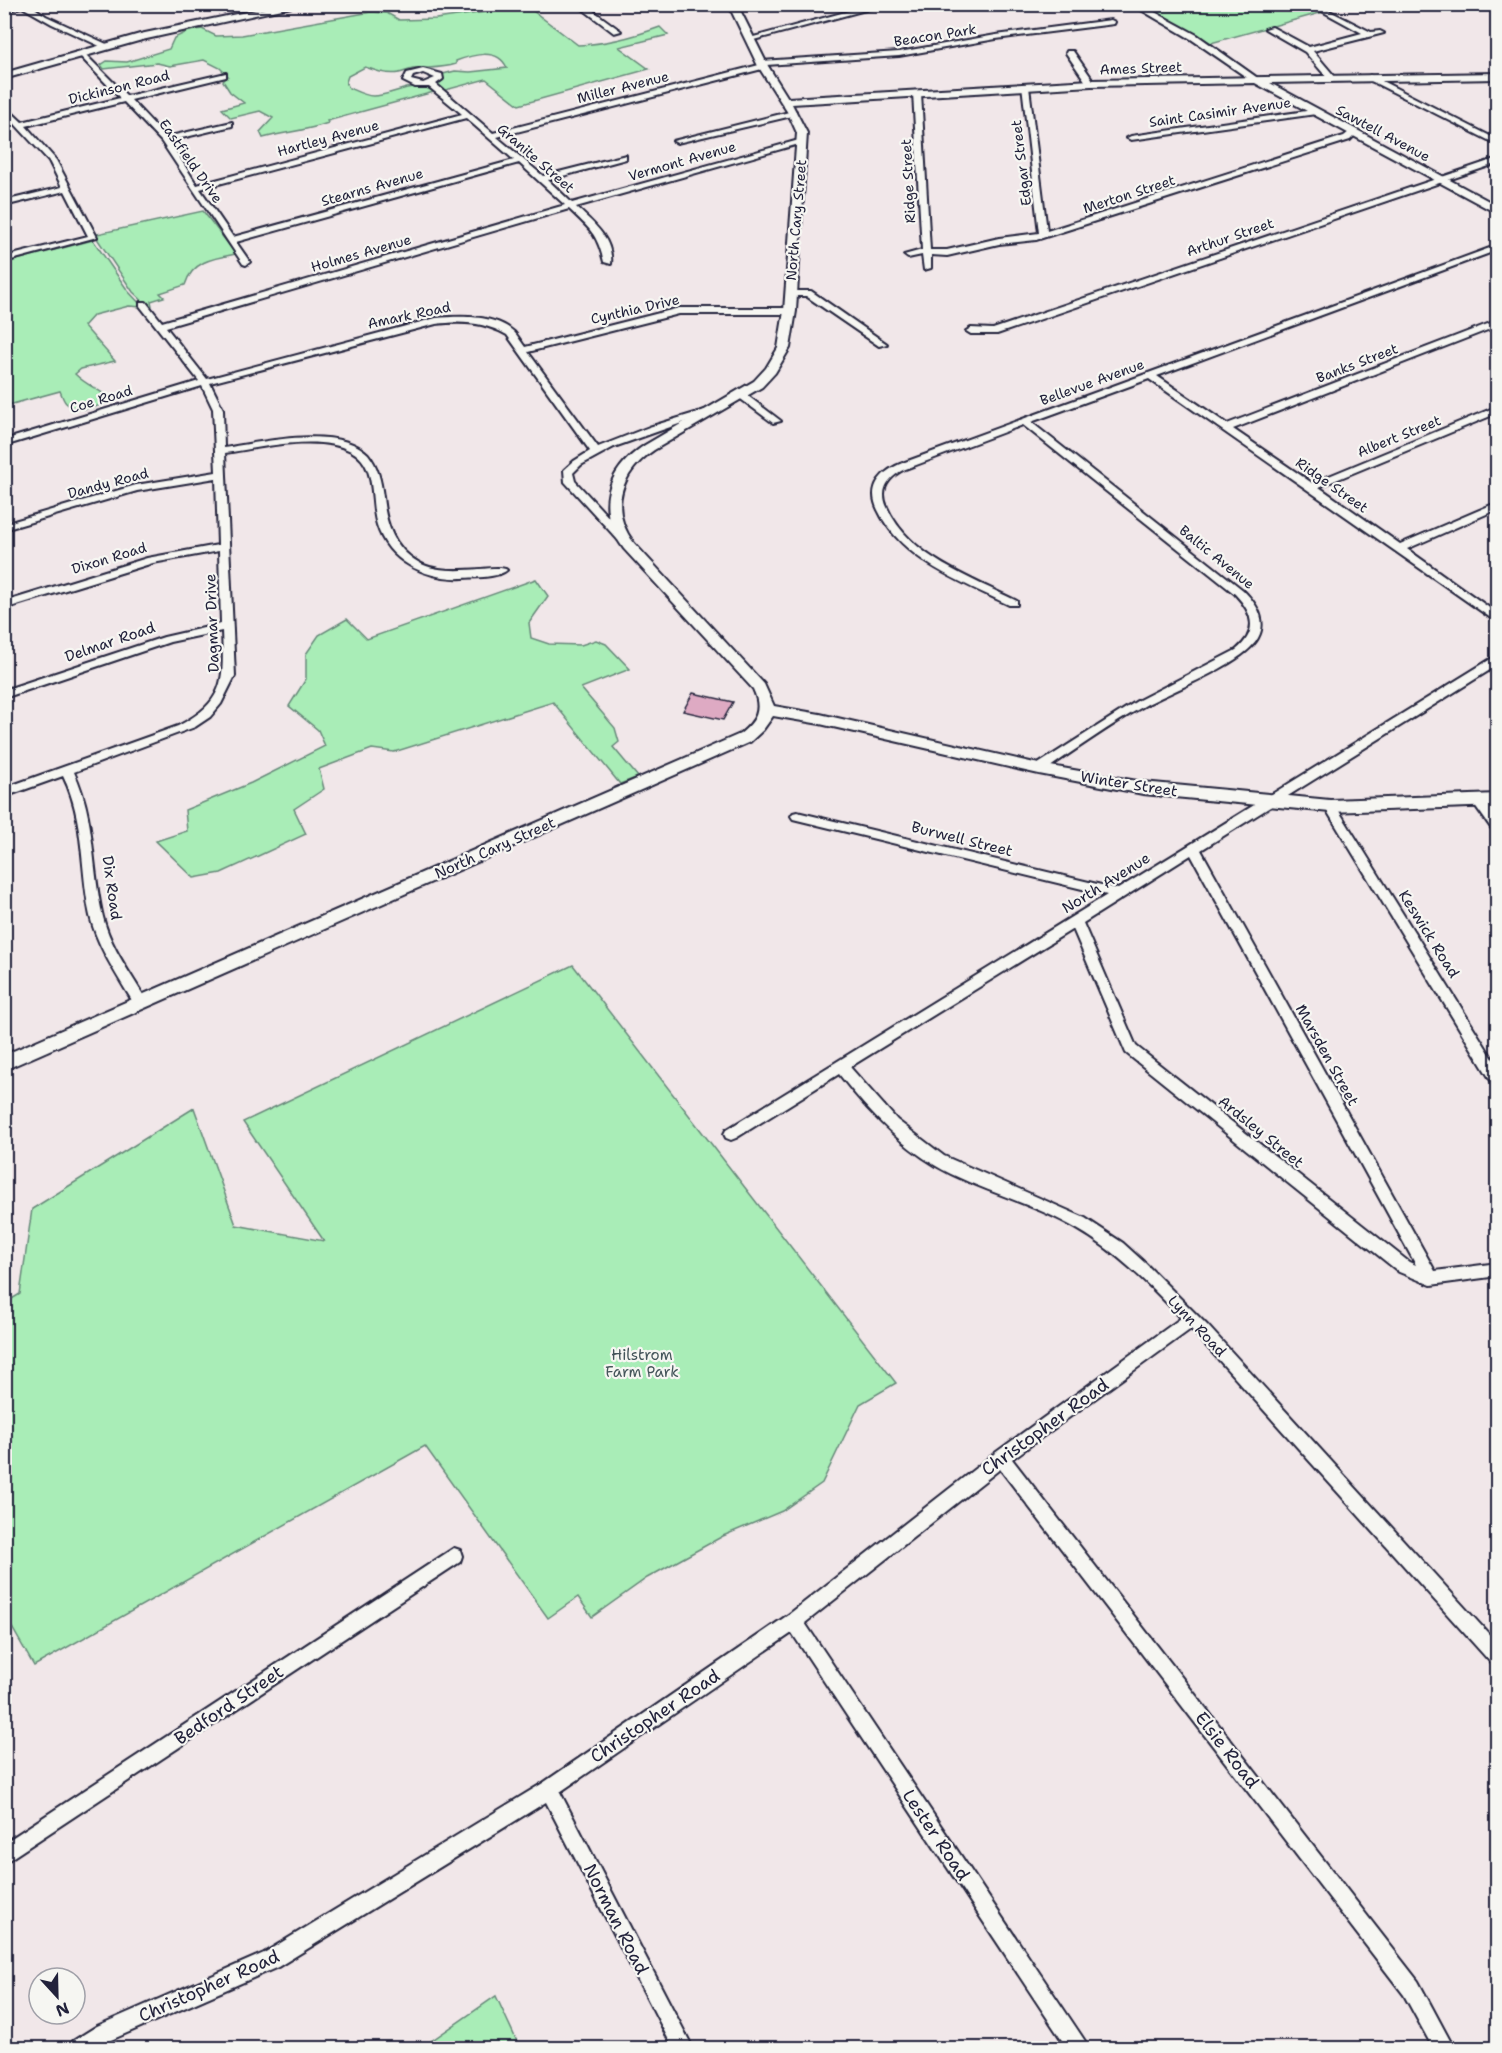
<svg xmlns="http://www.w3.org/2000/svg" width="1502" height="2053" font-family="'Shantell Sans',sans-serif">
<rect width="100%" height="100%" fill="#f1e7e9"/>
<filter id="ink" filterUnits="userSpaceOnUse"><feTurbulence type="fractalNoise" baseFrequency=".0167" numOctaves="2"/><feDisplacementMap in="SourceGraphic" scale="12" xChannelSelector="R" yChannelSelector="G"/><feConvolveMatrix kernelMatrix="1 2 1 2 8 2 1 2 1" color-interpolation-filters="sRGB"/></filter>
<g filter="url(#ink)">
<g fill="#a9edb7" stroke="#668879" stroke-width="1.5">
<polygon points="1140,5 1303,5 1320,13 1211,43"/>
<path d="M520,7L529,8L578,45C607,44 633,37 660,27L668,35L619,47L649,69L519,105L486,79L442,91L437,85L443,74L455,71L470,72L507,68C498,47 472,55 456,61V64C441,69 428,67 413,69C408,70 403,72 399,73C387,75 376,71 365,67L348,76L346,82L349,88C356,91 365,96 373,96C394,96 414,78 434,92L327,121L328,123C306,131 285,132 263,138L260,132L273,118L260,111L231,118L222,109L244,103L230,92L223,81L228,76L220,68L204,60L170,66L157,63L104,69L101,65L107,61L127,62L169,49L174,38L189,31L202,29L216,36L242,35L371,12L387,13L399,20L436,19Z"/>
<path d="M203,211L236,254C214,258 192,261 185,285L160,293L164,297L151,301L152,306L149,307L133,292L98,240L97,234Z"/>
<path d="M93,240L128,291L143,307L129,306L94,315L84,326L115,361L81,369L75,374C88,387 97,387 110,399C99,408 77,414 66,403C63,400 62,395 60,391L5,406V263Z"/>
<polygon points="536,579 548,596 529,623 531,638 549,644 581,645 596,640 606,644 630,669 581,688 615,728 619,742 613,747 638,777 620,784 553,702 394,752 372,749 319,769 324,789 294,809 306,834 221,873 194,878 156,841 187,831 185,810 251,783 325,746 318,730 289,706 306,679 306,654 319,635 347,619 367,639"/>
<polygon points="573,965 896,1383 860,1404 822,1483 782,1511 723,1536 647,1578 592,1617 578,1597 548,1618 425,1446 34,1666 5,1615 5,1303 20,1294 32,1209 194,1108 236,1225 324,1241 243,1122"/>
<polygon points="496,1996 520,2048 421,2048"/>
</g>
<polygon fill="#deaac3" stroke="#22223b" stroke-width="1.5" points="693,693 733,702 723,720 683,711"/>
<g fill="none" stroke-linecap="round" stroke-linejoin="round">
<g stroke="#22223b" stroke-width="4">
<g id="street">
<polygon points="15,4 29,4 46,16 111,46 104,48 52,24 22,7 4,11 4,7"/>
<polygon points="576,4 584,4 621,31 614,33"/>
<polygon points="875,4 888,4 750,41 746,39"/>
<polygon points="1131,4 1140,4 1197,35 1259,79 1252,81 1191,39"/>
<polygon points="1309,4 1316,4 1371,32 1380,31 1384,33 1313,51 1336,78 1329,80 1305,52 1265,29 1272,27 1309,47 1362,33"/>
<path d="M1111,20L1115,22L1114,24L996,39L899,56L766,65V68L497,137L543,176L626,155V159L548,180L572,203L799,140L806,142L576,207C592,222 614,239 611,264L604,262C597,233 590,229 569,209L166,327L207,379L436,318C459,316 495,314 514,332C518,336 521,342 525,347L679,308H790L794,311L790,314H679L528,352L598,447L649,427L705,410L710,413L614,447L581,465L573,473L575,481L626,536V540H618L565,482L564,470L574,461L590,451L507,335C484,322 462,321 436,324L210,383L223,409L224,448C261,442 339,424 368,454C378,466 381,481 383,497C386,524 393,547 418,562C445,579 499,563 507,570C498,578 476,577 463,578C427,580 388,562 377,525C369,500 378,465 351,451C318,433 260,448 225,453L235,676L221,704L210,717L195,727L74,772C96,819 91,868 103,917C111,949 132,975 148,1003L146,1007H136C119,978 98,949 90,916C80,869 85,820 63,776L4,797V788L178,726C226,701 224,680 222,631L170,642L4,698V690L164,637L221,624L219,551L153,563L4,609V602L147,558L218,545L216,478L137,491L4,530V524L136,485L216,472L213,409L202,386L4,446V440L199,381L140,306V302H146L162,322L565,205L519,163L236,242L250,262L246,265L243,264L161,141L124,102L26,126L56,160L97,237L4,262V257L88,236L65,191L4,206V201L62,187L49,161L4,112V105L22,122L120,98L80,56V52H83L127,96L226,73V77L131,100L166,137L232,122V126L169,141L197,185L462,114L429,87H415L403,81L407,73L423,69L442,74L443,79L436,84L493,133L759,65L757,63L761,61L899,52L996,35ZM423,73L435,78L423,83L411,80L413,76ZM466,118L514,160L233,237L200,189Z"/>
<polygon points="1067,51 1073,51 1095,83 1094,85 1088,85 1066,53"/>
<polygon points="1370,75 1498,140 1498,145 1367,79 1366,77"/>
<polygon points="1022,85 1029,87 1047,231 1344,136 1349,132 1356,134 1350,140 1036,240 999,244 947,256 931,255 931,268 924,270 922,255 908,258 904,255 922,250 913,93 917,91 921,93 930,250 947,250 999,238 1039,233"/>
<polygon points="1313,110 1317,112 1316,114 1131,140 1127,138 1131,136"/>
<polygon points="793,111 796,111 796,115 677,143 673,141"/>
<polygon points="1498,158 1498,163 997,334 971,334 966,331 971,328 993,329"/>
<path d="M1498,245V250L1157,376L1227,424L1498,320V326L1233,429L1312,483L1498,406V413L1319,487L1400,544L1498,502V509L1407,549L1498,614V623L1149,379L1031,422L1243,590C1256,603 1268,620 1258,638C1245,663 1172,691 1144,706C1109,726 1076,749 1043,772H1035L1033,769L1035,766L1137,701L1236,650C1258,632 1254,614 1235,594L1023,425L903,470C888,478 879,490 887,507C909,557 971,578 1017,601V605H1009C962,582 901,560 878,510C866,486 883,470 905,462Z"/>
<polygon points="790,291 811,291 887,344 879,346 806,296 787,296 787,292"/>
<polygon points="738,393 744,393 781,421 773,423 738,397"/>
<path d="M1494,657H1498V665L1201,850L1435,1271L1498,1263V1276L1431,1285L1399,1272L1126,1053L1073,929L850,1067L897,1120L944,1156L1085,1218L1123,1243L1145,1263L1208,1326L1498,1644V1667L1492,1664L1191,1329L1012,1459L1418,1981L1454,2048H1433L1404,1995L1000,1469L805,1623L1085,2041L1088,2048H1067L792,1633L560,1792L693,2048H673L546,1802L278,1967L111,2040L98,2048H70L73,2041L97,2026L264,1953L543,1783L788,1615L995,1453L1181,1318C1150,1285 1117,1252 1077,1229C1038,1206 993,1194 951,1174C906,1152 869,1113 839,1074L736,1138L731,1140L726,1138L724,1134L726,1130L1107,895L797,820L793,819L791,816L793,813L797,812L1118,889ZM1191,855L1416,1265L1409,1262L1136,1046L1083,923Z"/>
<path d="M1478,797C1492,803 1498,819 1498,833L1494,832L1472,801Z"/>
<polygon points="1330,802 1334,803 1498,1067 1498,1085 1493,1084 1324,806"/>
<polygon points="454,1548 460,1550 462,1556 460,1562 4,1863 4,1843"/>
</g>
</g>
<g stroke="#22223b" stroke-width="4">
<g id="secondary">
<polygon points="285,4 305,4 142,40 4,79 4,73 140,34"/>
<path d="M728,4H737L768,66L788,98L1091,80L1498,73V79L1270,83L1498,206V214L1255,83L1091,86L792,104L807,133L796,311L790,348L775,373L762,387L654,450C621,472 608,509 634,543L764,684L774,706L820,714L1039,764L1143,782L1330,800L1498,794V806L1330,812L1143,794L1039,774L820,724L773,716L763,730L750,742L4,1070V1055L740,734C756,721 763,710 753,689L624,549C595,510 605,471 645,445L754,381L766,368L778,348L784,311L797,133L788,113L758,66Z"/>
</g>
</g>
<use href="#street" fill="#f6f6f2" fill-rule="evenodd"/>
<use href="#secondary" fill="#f6f6f2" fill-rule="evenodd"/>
</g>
</g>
<g text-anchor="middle" stroke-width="4.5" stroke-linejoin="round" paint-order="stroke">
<g font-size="14" fill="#22223b" stroke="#f6f6f2">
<text transform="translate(935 35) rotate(-9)" y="5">Beacon Park</text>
<text transform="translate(1141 68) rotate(-2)" y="5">Ames Street</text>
<text transform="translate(119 87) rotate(-14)" y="5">Dickinson Road</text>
<text transform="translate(623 87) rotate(-14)" y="5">Miller Avenue</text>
<text transform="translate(1220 112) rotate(-8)" y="5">Saint Casimir Avenue</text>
<text transform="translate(1383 133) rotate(28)" y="5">Sawtell Avenue</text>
<text transform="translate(328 138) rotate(-15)" y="5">Hartley Avenue</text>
<text transform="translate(536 158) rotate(41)" y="5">Granite Street</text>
<text transform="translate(191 161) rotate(55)" y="5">Eastfield Drive</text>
<text transform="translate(682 161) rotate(-16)" y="5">Vermont Avenue</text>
<text transform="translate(1021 163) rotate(-97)" y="5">Edgar Street</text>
<text transform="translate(908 181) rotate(-93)" y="5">Ridge Street</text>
<text transform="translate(372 187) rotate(-16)" y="5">Stearns Avenue</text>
<text transform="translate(1129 194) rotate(-18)" y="5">Merton Street</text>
<text transform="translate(796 220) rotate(-85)" y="5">North Cary Street</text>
<text transform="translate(1230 237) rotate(-19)" y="5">Arthur Street</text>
<text transform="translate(361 253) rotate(-16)" y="5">Holmes Avenue</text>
<text transform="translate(635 309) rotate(-13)" y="5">Cynthia Drive</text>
<text transform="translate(409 315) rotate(-12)" y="5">Amark Road</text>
<text transform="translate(1357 363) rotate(-21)" y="5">Banks Street</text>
<text transform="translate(1092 382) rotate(-20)" y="5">Bellevue Avenue</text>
<text transform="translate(101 399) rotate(-17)" y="5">Coe Road</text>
<text transform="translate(1399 436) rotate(-22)" y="5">Albert Street</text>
<text transform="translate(108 483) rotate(-15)" y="5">Dandy Road</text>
<text transform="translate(1332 485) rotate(35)" y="5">Ridge Street</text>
<text transform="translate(1217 557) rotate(39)" y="5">Baltic Avenue</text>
<text transform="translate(109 558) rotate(-17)" y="5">Dixon Road</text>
</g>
<g font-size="15" fill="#22223b" stroke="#f6f6f2">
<text transform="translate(212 623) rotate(-92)" y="5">Dagmar Drive</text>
<text transform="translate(110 642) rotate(-19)" y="5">Delmar Road</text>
<text transform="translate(1129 784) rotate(9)" y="5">Winter Street</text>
<text transform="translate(962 839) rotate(14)" y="5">Burwell Street</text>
<text transform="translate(495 848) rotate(-24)" y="5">North Cary Street</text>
<text transform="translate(1106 883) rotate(-32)" y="5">North Avenue</text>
<text transform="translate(112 888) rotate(82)" y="5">Dix Road</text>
<text transform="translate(1429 934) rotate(58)" y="5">Keswick Road</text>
<text transform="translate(1327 1055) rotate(61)" y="5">Marsden Street</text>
<text transform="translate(1261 1132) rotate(39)" y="5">Ardsley Street</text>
<text transform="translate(1197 1326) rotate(47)" y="5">Lynn Road</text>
</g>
<g font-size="15" fill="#44555a" stroke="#f6f6f2">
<text x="642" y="1360">Hilstrom<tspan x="642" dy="17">Farm Park</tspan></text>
</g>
<g font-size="18" fill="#22223b" stroke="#f6f6f2">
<text transform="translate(1045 1427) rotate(-36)" y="6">Christopher Road</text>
<text transform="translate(229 1705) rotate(-34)" y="6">Bedford Street</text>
<text transform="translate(655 1716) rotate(-34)" y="6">Christopher Road</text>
<text transform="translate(1227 1750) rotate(52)" y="6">Elsie Road</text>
<text transform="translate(936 1835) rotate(56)" y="6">Lester Road</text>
<text transform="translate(616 1919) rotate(63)" y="6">Norman Road</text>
<text transform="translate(209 1986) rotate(-24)" y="6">Christopher Road</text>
</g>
</g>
<rect width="1502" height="2053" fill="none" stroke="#f6f6f2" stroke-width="24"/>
<rect x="12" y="12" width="1478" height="2029" fill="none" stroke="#22223b" stroke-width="2" filter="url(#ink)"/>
<g transform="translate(57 1996) rotate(158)"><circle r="28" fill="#f6f6f2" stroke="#a1a1a9" stroke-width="1.5"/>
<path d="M0-4.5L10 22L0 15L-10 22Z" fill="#22223b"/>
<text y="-9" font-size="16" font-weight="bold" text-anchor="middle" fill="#22223b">N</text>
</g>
</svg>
